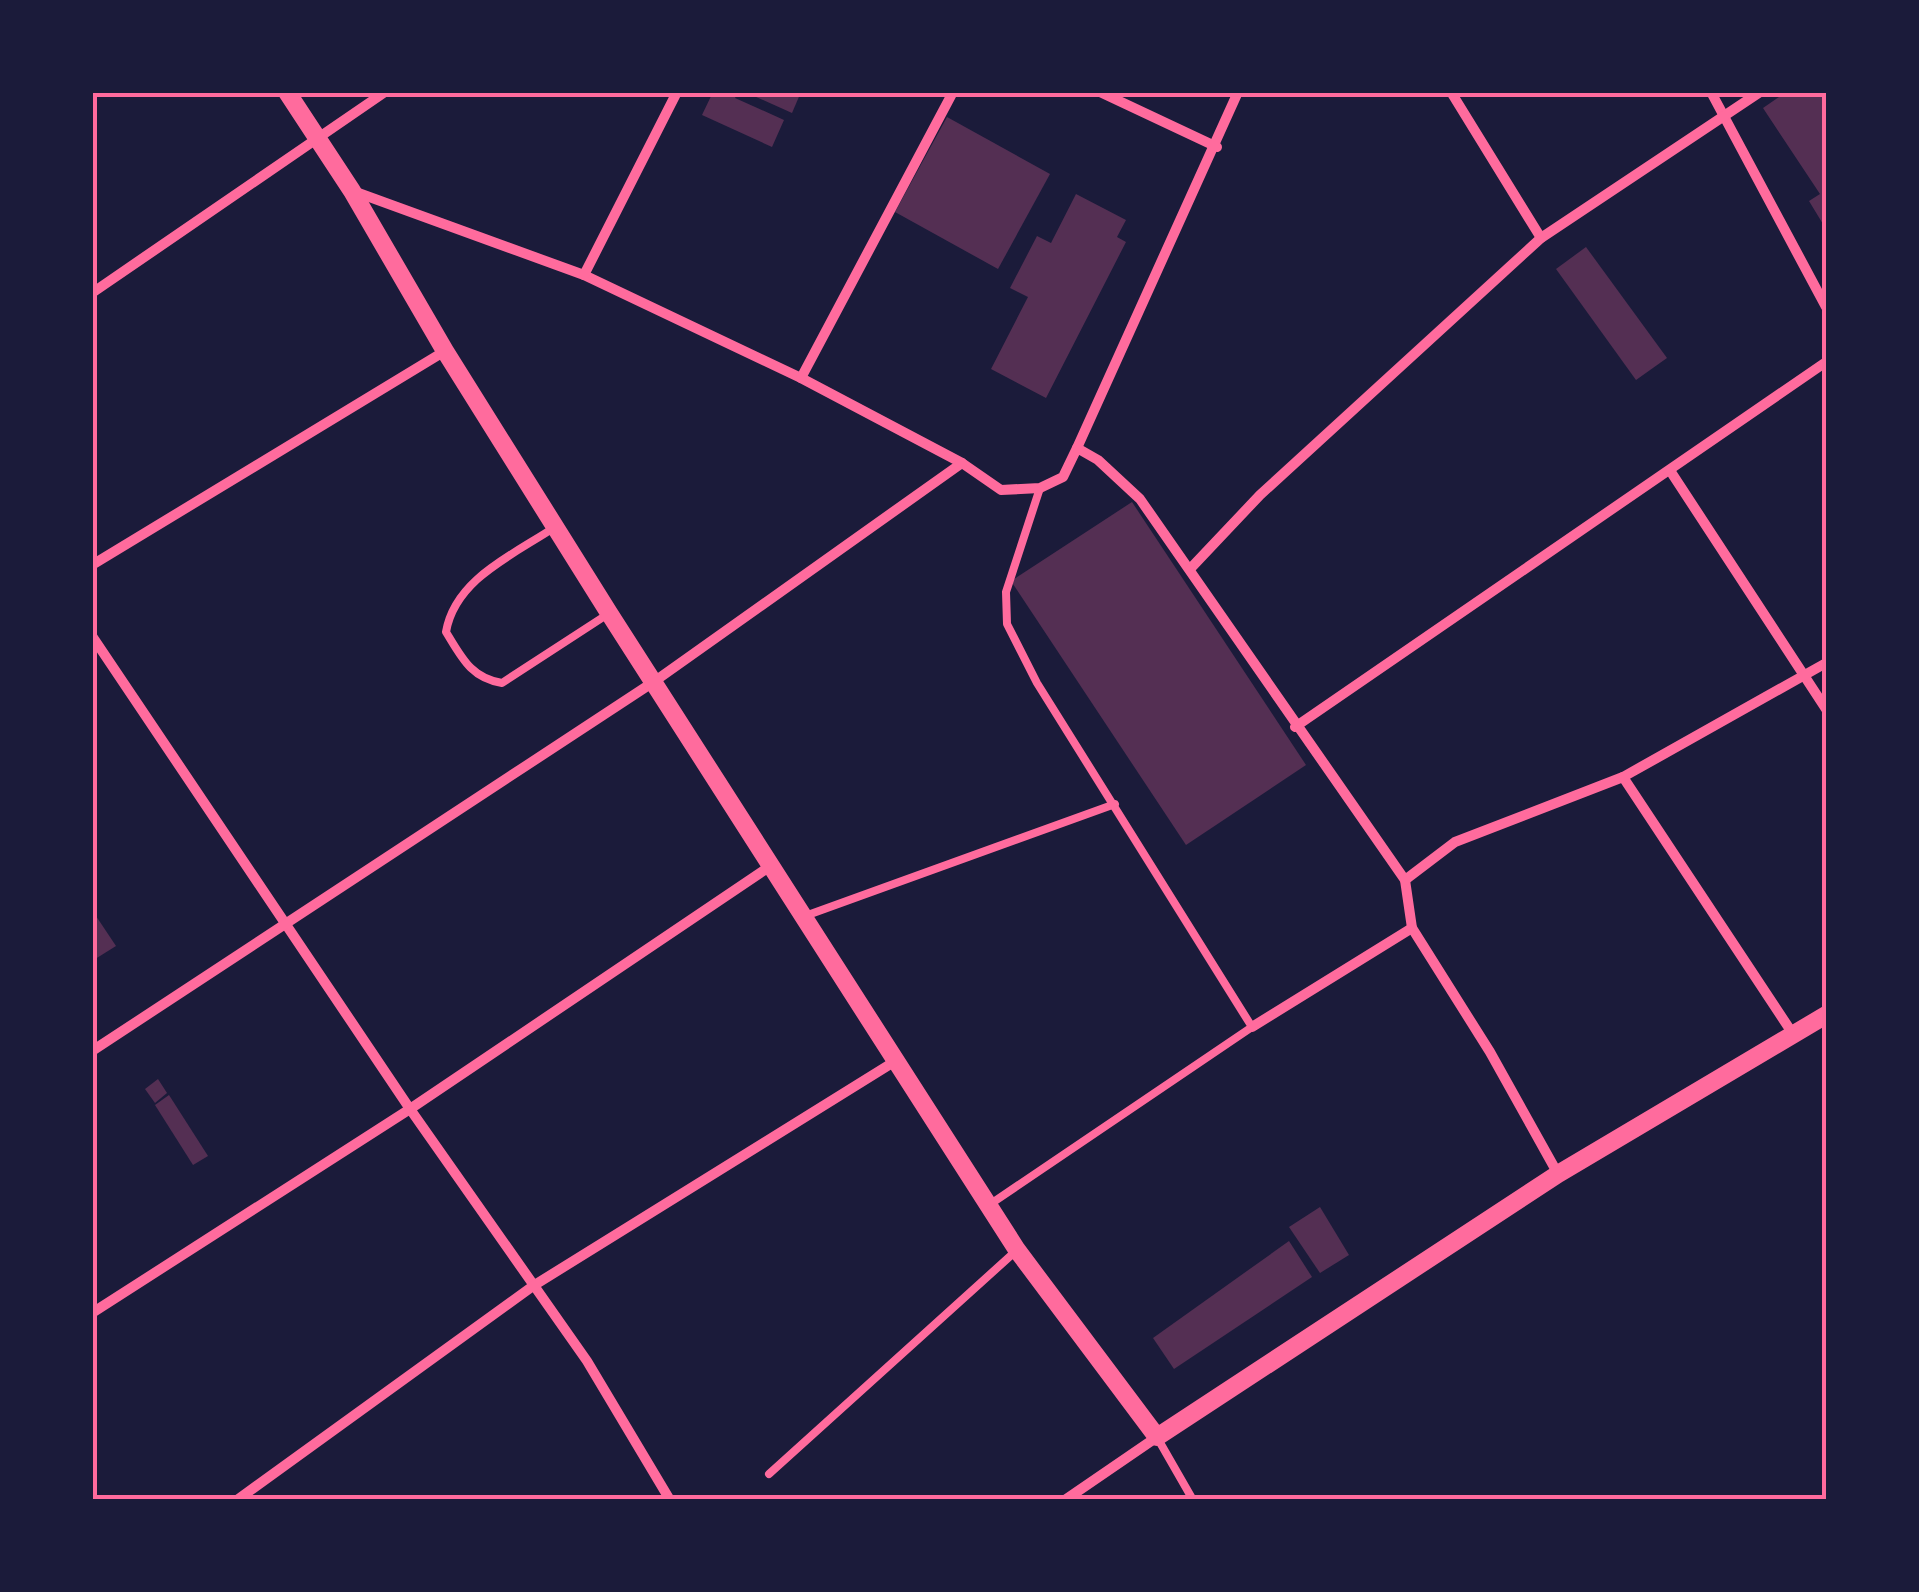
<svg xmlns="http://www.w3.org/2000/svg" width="1919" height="1592" font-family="'Fira Sans Condensed',sans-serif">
<rect width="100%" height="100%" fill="#1b1b3a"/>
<g fill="#542f53">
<polygon points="713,92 738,92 735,98 784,120 772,147 702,115"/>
<polygon points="745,92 801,92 792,113"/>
<polygon points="1786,92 1826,92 1826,229 1809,201 1820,194 1763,108"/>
<polygon points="947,117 1050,174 998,269 895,212"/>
<polygon points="1076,194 1126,220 1117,237 1126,242 1046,398 991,369 1028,297 1010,288 1037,236 1051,243"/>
<polygon points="1586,247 1667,358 1636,380 1556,269"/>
<polygon points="1132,502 1306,765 1186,845 1011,581"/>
<polygon points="92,910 116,946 92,961"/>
<polygon points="158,1079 167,1093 155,1103 145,1089"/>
<polygon points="169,1095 208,1156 193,1165 155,1105"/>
<polygon points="1320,1207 1349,1255 1320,1273 1289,1227"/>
<polygon points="1289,1241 1312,1277 1174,1369 1153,1338"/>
</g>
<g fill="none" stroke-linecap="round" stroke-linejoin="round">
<g stroke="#ff6b9d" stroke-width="8">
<path d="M555,527C513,555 455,579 446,632C462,658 471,678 502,683L608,614"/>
<polyline points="805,916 1115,804"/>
<polyline points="989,1205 1252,1027 1037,683 1007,624 1006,592 1040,488"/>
<polyline points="1158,1439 1193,1500"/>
<polyline points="769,1474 1017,1250"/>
</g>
<g stroke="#ff6b9d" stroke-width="10">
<polyline points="1100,92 1217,147"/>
<polyline points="1451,92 1541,238"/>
<polyline points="1711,92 1826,307"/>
<polyline points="353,191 584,275 801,378 962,463 1001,490 1040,488 1063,477 1077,448 1098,460 1140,499 1405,880 1412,928 1490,1052 1558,1174"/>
<polyline points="584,275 677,92"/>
<polyline points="92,293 385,92"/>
<polyline points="801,378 953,92"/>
<polyline points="1077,448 1238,92"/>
<polyline points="1671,472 1826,709"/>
<polyline points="92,565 445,351"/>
<polyline points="1190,569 1260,495 1541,238 1760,92"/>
<polyline points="92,636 410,1109 587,1361 670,1500"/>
<polyline points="1295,727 1826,362"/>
<polyline points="1405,880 1455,842 1623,777"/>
<polyline points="1252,1027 1412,928"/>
<polyline points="1793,1034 1623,777 1826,663"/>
<polyline points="92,1051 655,681 962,463"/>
<polyline points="92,1313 410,1109 772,865"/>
<polyline points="237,1500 533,1286 897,1060"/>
<polyline points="1065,1500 1157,1437"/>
</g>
<polyline stroke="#ff6b9d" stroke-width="18" points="287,92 352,191 445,351 609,613 1017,1250 1157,1437 1558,1174 1826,1015"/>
</g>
<rect width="1919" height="1592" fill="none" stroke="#1b1b3a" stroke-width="190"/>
<rect x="95" y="95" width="1729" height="1402" fill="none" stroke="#ff6b9d" stroke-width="4"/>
</svg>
